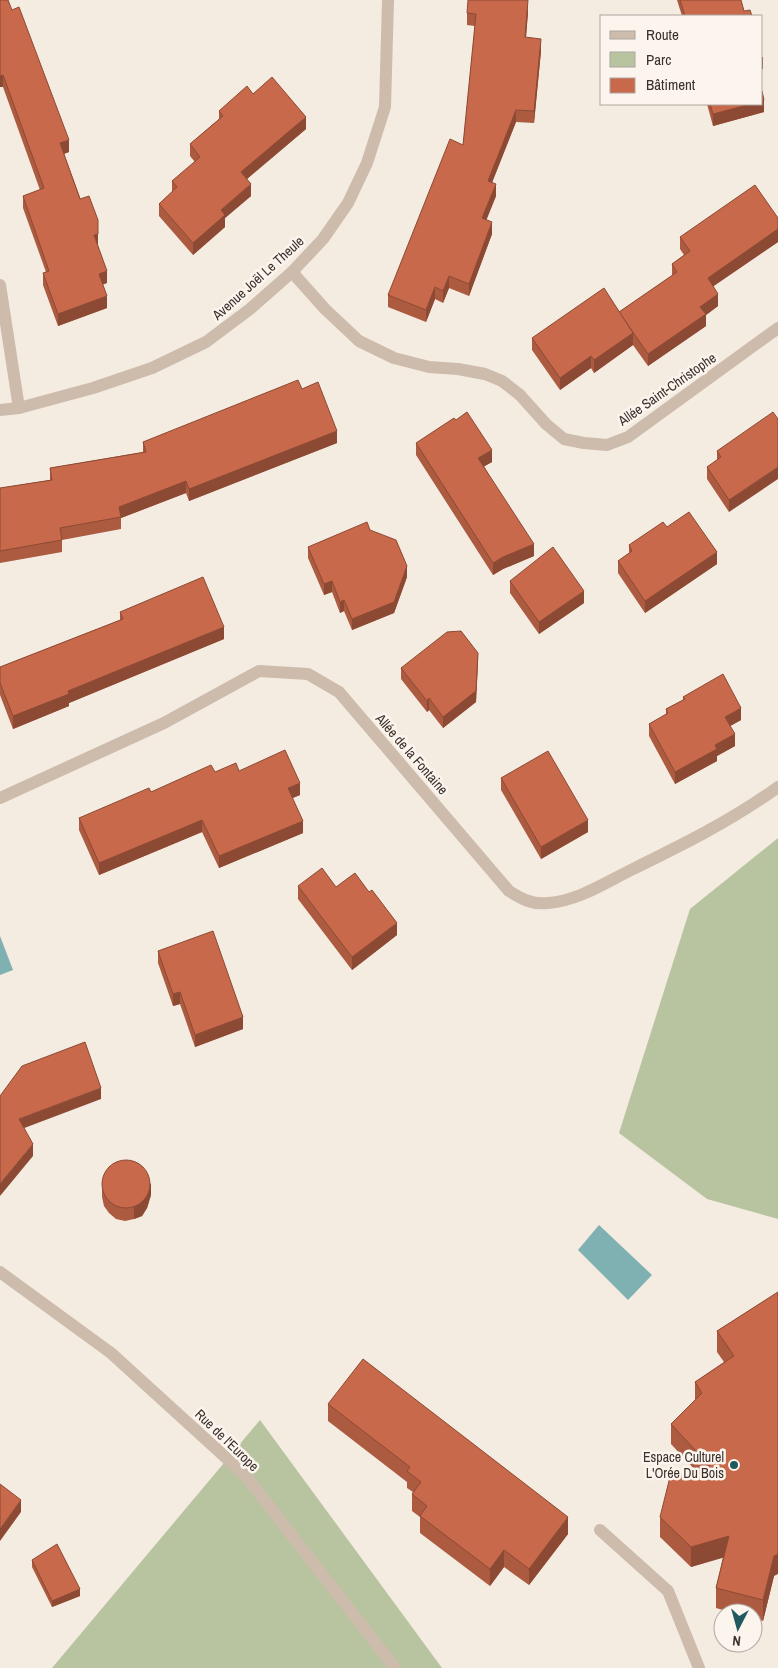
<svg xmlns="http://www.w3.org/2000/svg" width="778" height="1668" font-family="'Archivo Narrow',sans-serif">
<rect width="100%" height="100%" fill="#f4ebe1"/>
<g fill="#b8c4a0">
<polygon points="778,838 778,1219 707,1199 619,1133 690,909"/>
<polygon points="260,1420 442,1668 52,1668"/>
</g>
<g fill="#7fb0b2">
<polygon points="0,936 13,970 0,975"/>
<polygon points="599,1225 652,1275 628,1300 578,1250"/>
</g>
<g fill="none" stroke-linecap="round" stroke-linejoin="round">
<g stroke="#cdbbac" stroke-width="12">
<polyline points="292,272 325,309 359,341 394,358 429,367 458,369 485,374 502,381 520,395 546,424 564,439 584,443 607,445 628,437 778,328"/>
<polyline points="0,285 19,408"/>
<polyline points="0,410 19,408 93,388 152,368 206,342 250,309 292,272 323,239 348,203 367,163 385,107 388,0"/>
<path d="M0,798L164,723L259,671L308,674L339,692L509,891C522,899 532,905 548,903C577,901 603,884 629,871C680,846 731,821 778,787"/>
<polyline points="0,1272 111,1353 245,1475 395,1668"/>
<polyline points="600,1530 668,1591 699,1668"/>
</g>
</g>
<g fill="#ac5a40">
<polygon points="0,0 69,152 64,154 98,246 107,283 102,284 107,308 58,326 43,285 43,273 46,272 23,208 23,196 40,190 3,87 0,87"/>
<polygon points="677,0 741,0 744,11 752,16 682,16"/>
<polygon points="528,12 526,37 541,51 534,123 516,122 492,182 496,196 486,220 492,234 469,296 449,288 443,303 435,299 426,322 388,307 388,295 463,145 475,26 467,25 467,13"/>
<polygon points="253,94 306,129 247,179 251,196 225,218 225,227 193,255 159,216 159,204 172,192 172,181 195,162 190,156 190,144 219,119 219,111"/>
<polygon points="707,104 762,104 764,112 713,126"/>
<polygon points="778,218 778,242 713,286 718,306 706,315 706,326 648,366 633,345 594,373 591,368 560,390 532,350 532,338 619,312 672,276 672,264 684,255 680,249 680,237"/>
<polygon points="302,389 337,443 189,501 186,493 121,518 121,529 62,540 62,552 0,563 0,488 50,480 50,468 143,452 143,442"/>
<polygon points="778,419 729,512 707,479 707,467 717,460 717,451"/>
<polygon points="416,443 492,462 484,466 534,556 503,569 493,575 416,455"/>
<polygon points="667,527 717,564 645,613 618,573 618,561 629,553 629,545"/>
<polygon points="370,530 407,577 394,613 352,630 344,611 340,613 332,592 324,595 308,558 308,547"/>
<polygon points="510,581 584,603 539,634 510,593"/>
<polygon points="120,612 224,639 69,703 69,706 13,729 0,695 0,667 120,620"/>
<polygon points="478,664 476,702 443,728 429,710 427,712 401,679 401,668"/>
<polygon points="683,697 741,720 730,726 735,746 717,756 717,761 675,784 649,736 649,724 666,715 666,709 683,700"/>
<polygon points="239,771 300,795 292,798 303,833 219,868 202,832 99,875 79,830 79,818 151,792 215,772"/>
<polygon points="501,778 588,832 541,859 501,790"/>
<polygon points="298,886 336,887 369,892 397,935 352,970 298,899"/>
<polygon points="158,951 243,1029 195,1047 180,1004 173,1006 158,963"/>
<polygon points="102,1185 151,1195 147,1208 142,1216 134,1219 125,1221 116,1219 109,1213 104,1206 102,1197"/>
<polygon points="778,1292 774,1576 763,1621 753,1618 753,1613 733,1613 716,1608 716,1588 723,1557 691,1567 660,1537 660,1517 695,1470 671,1444 671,1424 695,1400 695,1382 724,1362 717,1352 717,1331"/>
<polygon points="328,1404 568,1534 529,1585 504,1567 490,1586 420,1533 420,1517 412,1511 412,1494 413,1492 407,1488 407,1482 328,1421"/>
<polygon points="32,1560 80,1596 52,1607 32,1567"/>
</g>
<g fill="#8c4a34">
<polygon points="528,0 528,12 525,49 525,37"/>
<polygon points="541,39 541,51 534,123 534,111"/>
<rect x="762" y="57" width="1" height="12"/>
<polygon points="3,75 3,87 0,87 0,76"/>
<polygon points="764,100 764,112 713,126 713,114 751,104 762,104 762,101"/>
<polygon points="516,110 516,122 488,193 488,181"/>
<polygon points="306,117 306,129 241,184 241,172"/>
<polygon points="69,140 69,152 60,155 60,143"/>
<polygon points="251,184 251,196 225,218 225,227 193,255 193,243 221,210"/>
<polygon points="496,184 496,196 482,231 482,218"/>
<polygon points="492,222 492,234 469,296 469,284"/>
<polygon points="778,229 778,242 708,290 708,278"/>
<polygon points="98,234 98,246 94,247 94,235"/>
<polygon points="107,271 107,283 99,286 99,274"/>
<polygon points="449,276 449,288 443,303 443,291"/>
<polygon points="435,287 435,299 426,322 426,310"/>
<polygon points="718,294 718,306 706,315 706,326 648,366 648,354 700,307"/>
<polygon points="107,296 107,308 58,326 58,314"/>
<polygon points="633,333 633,345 594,373 594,360"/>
<polygon points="591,356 591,368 560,390 560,378"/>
<polygon points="337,431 337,443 189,501 189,489"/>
<polygon points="492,450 492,462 478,470 478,458"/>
<polygon points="778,467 778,479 729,512 729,500"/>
<polygon points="186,481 186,493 121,518 119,507"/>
<polygon points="534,544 534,556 503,569 493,575 493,563 503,557"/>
<polygon points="717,552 717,564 645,613 645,601"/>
<polygon points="407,566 407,577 394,613 352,630 352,619"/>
<polygon points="332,581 332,592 324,595 324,584"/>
<polygon points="584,591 584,603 539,634 539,622"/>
<polygon points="344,600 344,611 340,613 340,602"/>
<polygon points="224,627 224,639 69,703 69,706 13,729 13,716 68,691"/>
<polygon points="478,653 476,702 443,728 443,717"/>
<polygon points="429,698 429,710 427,712 427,701"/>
<polygon points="741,708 741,720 725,729 725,717"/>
<polygon points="735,734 735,746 717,756 717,761 675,784 675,772 715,745"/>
<polygon points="300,783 300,795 288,800 288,788"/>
<polygon points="202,820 202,832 99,875 99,863"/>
<polygon points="588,820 588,832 541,859 541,847"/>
<polygon points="303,821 303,833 219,868 219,856"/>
<polygon points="397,923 397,935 352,970 352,957"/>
<polygon points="180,992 180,1004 173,1006 173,994"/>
<polygon points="243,1017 243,1029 195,1047 195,1035"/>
<polygon points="101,1088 101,1099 19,1130 19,1119"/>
<polygon points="33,1144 33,1156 0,1196 0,1184"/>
<polygon points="151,1183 151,1195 147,1208 142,1216 134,1219 134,1207"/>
<polygon points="21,1500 21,1512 0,1541 0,1529"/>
<polygon points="568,1517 568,1534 529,1585 529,1569"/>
<polygon points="729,1536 729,1556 691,1567 691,1547"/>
<polygon points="504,1550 504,1567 490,1586 490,1569"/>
<polygon points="778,1554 778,1574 774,1576 763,1621 763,1600 774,1556"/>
<polygon points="80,1589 80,1596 52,1607 52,1601"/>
</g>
<g fill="#c8694b" stroke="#8c4a34">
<polygon points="0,0 8,0 12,10 19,7 69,140 60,143 80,199 89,196 98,220 98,234 94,235 107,271 99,274 107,296 58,314 43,273 49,271 23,196 44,188 3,75 0,76"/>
<polygon points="468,0 528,0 525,37 541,39 534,111 516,110 488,181 496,184 482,218 492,222 469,284 449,276 443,291 435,287 426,310 388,295 450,139 463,145 476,14 467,13"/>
<polygon points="680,0 741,0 744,11 750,10 752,16 685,16"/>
<polygon points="272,77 306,117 241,172 251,184 221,210 225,215 193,243 159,204 177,187 172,181 200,157 190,144 223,116 219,111 247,86 253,94"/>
<polygon points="762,91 764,100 762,101"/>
<polygon points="710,104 751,104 713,114"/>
<polygon points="755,185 778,218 778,229 708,278 718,294 700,307 706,314 648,354 619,312 677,272 672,264 690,251 680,237"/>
<polygon points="604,288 633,333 594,360 591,356 560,378 532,338"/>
<polygon points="298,380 302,389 318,382 337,431 189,489 186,481 119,507 121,517 60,528 62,540 0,551 0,488 52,480 50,468 146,452 143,442"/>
<polygon points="467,412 492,450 478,458 534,544 503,557 493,563 416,443 454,418 456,420"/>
<polygon points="773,412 778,419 778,467 729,500 707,467 721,457 717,451"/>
<polygon points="689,512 717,552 645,601 618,561 632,551 629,545 663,522 667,527"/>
<polygon points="367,522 370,530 396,540 407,566 394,602 352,619 344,600 340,602 332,581 324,584 308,547"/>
<polygon points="553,547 584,591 539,622 510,581"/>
<polygon points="203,577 224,627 68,691 69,694 13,716 0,683 0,667 123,619 120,612"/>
<polygon points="461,631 478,653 476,691 443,717 429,698 427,701 401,668 447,632"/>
<polygon points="723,674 741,708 725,717 735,734 715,745 717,749 675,772 649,724 668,713 666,709 685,699 683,697"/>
<polygon points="285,750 300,783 288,788 303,821 219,856 202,820 99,863 79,818 149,788 151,792 211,765 215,772 236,763 239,771"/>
<polygon points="548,751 588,820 541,847 501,778"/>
<polygon points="322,868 336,887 355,873 369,892 372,890 397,923 352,957 298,886"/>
<polygon points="213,931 243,1017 195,1035 180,992 173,994 158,951"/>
<polygon points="85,1042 101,1088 19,1119 33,1144 0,1184 0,1096 22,1066"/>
<circle cx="126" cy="1184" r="24"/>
<polygon points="778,1292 778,1554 774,1556 763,1600 716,1588 729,1536 691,1547 660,1517 670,1477 710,1466 671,1424 702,1393 695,1382 734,1356 717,1331"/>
<polygon points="363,1359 568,1517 529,1569 504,1550 490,1569 420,1516 427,1506 412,1494 421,1482 407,1471 410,1467 328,1404"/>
<polygon points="0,1484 21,1500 0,1529"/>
<polygon points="57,1544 80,1589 52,1601 32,1560"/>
</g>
<circle fill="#1f5a5e" stroke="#fbf5ee" stroke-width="2" cx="734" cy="1465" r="5"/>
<g text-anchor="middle" stroke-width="5" stroke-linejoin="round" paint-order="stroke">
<g font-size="14" fill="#3b302b" stroke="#fbf5ee">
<text transform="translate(258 278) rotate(-42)" y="5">Avenue Joël Le Theule</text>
<text transform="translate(667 389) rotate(-35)" y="5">Allée Saint-Christophe</text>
<text transform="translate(412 754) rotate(49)" y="5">Allée de la Fontaine</text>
<text transform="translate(227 1440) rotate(44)" y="5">Rue de l'Europe</text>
</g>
<g font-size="14" fill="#3b302b" stroke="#fbf5ee" text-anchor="end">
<text x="724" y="1462">Espace Culturel<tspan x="724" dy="16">L'Orée Du Bois</tspan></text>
</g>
</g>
<rect x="600" y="15" width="162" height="90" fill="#fbf5ee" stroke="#aea6a0"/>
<rect x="610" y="31" width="25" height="8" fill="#cdbbac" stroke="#aea6a0"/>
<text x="646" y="40" font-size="15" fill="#3b302b">Route</text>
<rect x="610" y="52" width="25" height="15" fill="#b8c4a0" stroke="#aea6a0"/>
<text x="646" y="65" font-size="15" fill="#3b302b">Parc</text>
<rect x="610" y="78" width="25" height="15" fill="#c8694b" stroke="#aea6a0"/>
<text x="646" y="90" font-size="15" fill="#3b302b">Bâtiment</text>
<g transform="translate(738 1628) rotate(186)"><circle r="24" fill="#fbf5ee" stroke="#aea6a0"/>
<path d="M0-4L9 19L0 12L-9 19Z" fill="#1f5a5e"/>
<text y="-8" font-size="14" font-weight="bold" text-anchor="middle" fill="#3b302b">N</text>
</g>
</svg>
